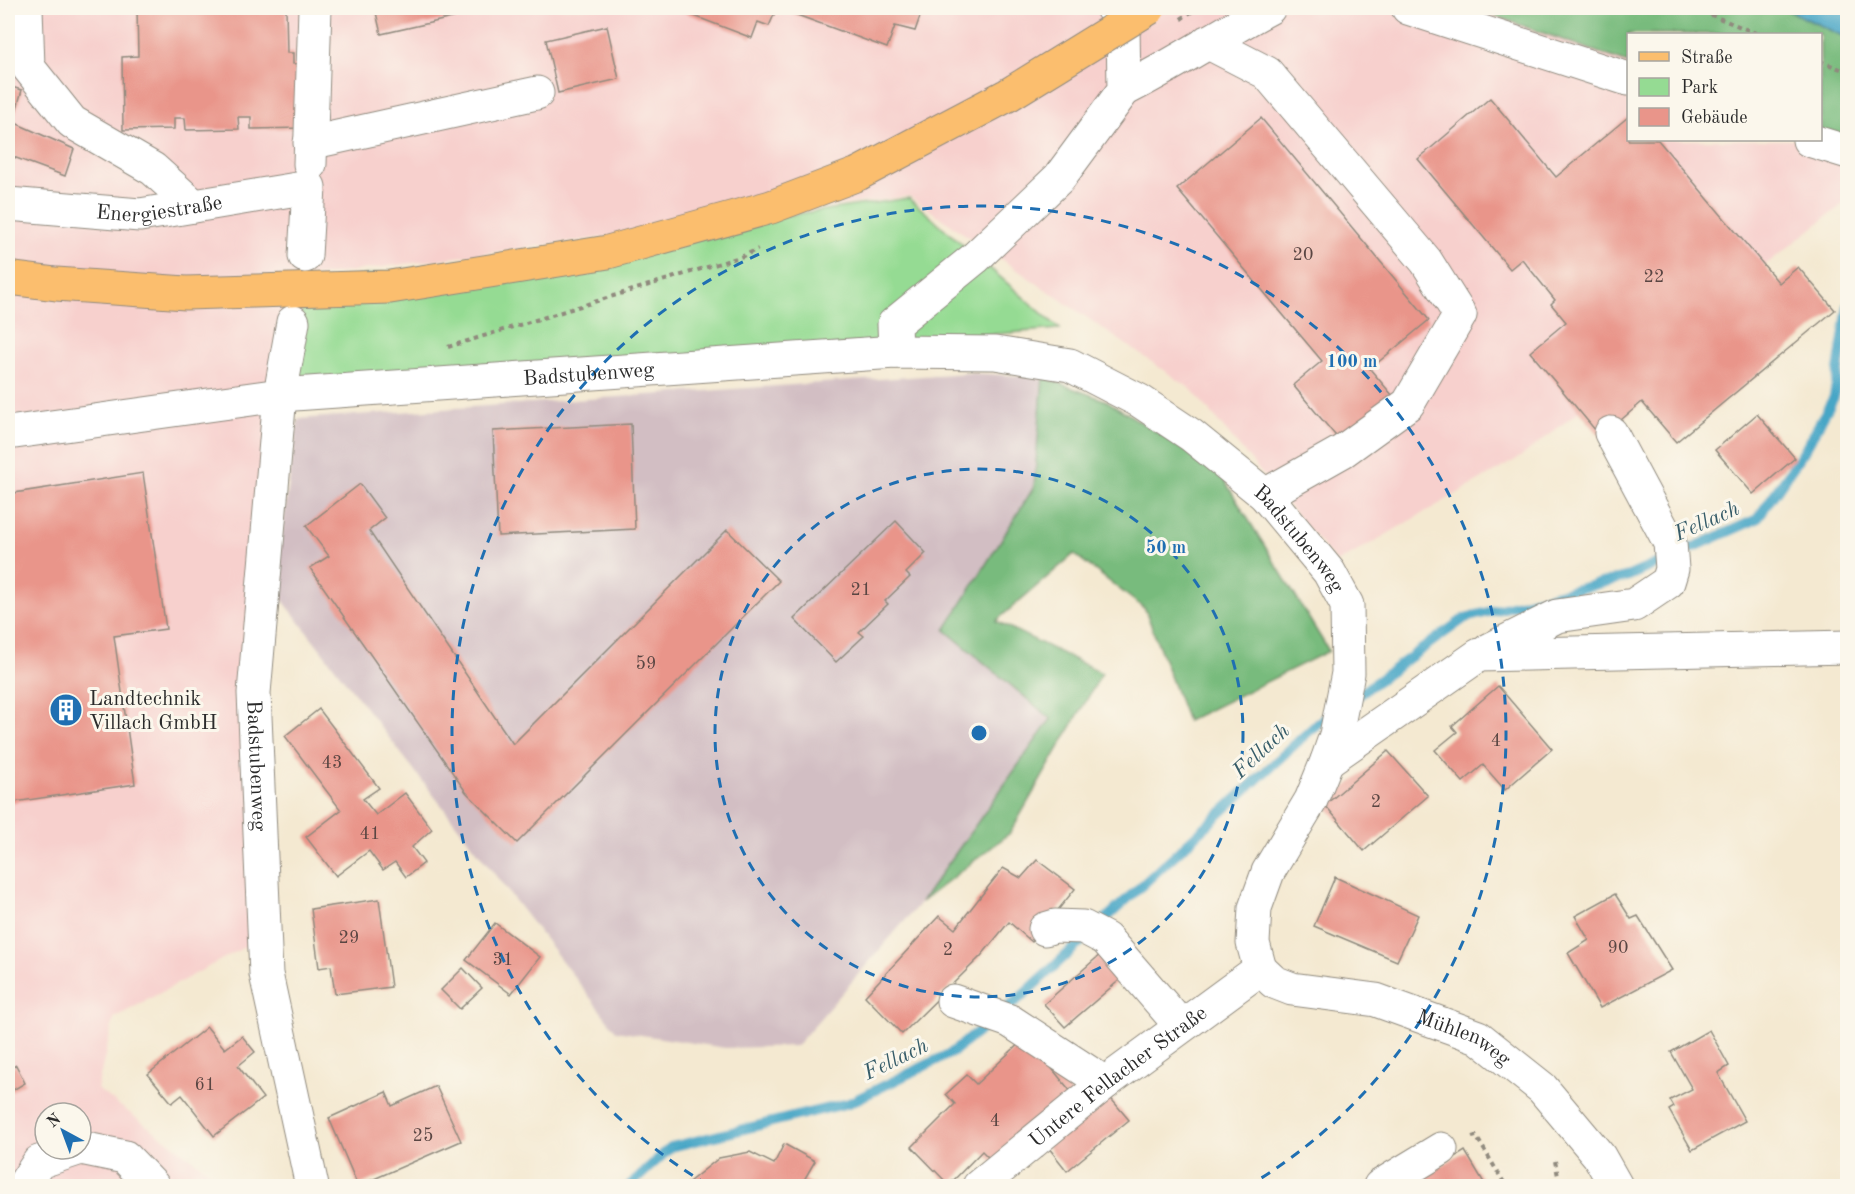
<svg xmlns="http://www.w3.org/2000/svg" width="1855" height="1194" font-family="'Old Standard TT',serif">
<rect width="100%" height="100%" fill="#fbf7ec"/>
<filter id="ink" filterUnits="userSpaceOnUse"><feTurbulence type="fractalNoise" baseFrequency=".0167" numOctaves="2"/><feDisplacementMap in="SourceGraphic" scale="12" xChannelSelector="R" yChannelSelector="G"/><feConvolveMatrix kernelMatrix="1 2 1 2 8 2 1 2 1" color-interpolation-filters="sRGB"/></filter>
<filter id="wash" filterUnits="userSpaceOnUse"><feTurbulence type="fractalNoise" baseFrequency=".008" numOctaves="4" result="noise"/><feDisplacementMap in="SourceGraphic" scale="24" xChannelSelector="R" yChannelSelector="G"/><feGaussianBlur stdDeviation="1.35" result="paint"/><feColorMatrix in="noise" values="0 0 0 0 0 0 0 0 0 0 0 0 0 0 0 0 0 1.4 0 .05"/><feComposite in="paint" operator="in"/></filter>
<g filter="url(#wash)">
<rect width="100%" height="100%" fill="#f4e9d1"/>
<path fill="#f7d0cd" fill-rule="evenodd" d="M8,8H1472L1628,63V140H1820L1847,142V201L1522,456L1337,563L1191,389L909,196L287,280L277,401L252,943L114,1018L97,1089L225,1183V1186H8ZM45,1113H81V1149H45Z"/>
<polygon fill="#d2bec3" points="967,373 1043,377 1034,487 945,630 1051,719 921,902 796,1046 725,1048 616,1031 274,589 298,419"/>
<polygon fill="#95db93" stroke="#60835f" stroke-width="1.5" points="909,198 1060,329 295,387 304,284"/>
<g fill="#78bb7d" stroke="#527354" stroke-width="1.5">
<polygon points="1472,8 1783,8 1847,38 1847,142 1821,132 1820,34 1628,34 1628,63"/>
<polygon points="1043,377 1107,401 1218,470 1329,651 1187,721 1145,609 1074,554 996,621 1102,673 1010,833 921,902 1051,719 945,630 1034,487"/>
</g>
<polygon fill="#47a6c6" stroke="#396878" stroke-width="1.5" points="1783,8 1847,8 1847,38"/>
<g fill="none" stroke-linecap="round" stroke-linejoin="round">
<g stroke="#47a6c6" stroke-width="10">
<polyline points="1351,700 1465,618 1629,576 1757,519 1803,453 1834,397 1848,306"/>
<polyline points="629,1186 671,1147 849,1103 953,1052 1022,996 1317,724 1333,712"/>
</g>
</g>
<g id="blocks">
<g fill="#e9958a">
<polygon points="137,8 286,8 287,53 293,53 293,64 301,63 303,128 251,129 251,117 238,117 239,129 186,130 185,118 174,118 174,129 123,130 122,57 138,56"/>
<polygon points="375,8 496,8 381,34"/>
<polygon points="683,8 777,8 769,26 758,22 752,38 681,11"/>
<polygon points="778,8 923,8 915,31 895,26 887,48"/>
<polygon points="607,26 619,79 558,93 546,40"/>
<polygon points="8,86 22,90 13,122 74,149 65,176 8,155"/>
<polygon points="1490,98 1556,177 1628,117 1628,140 1658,140 1779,283 1798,267 1835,310 1676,442 1642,402 1601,437 1530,352 1566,322 1551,304 1555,300 1522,259 1510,269 1418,159"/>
<polygon points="1261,118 1429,320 1370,369 1398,402 1345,447 1293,385 1322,361 1177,189"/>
<polygon points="1757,414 1795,458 1753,494 1715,450"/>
<polygon points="631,424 635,529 498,536 493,431"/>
<polygon points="143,473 166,629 114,636 135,784 8,803 8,494"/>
<polygon points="360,484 385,518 369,531 513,744 727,530 779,581 517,843 466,792 310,568 329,556 306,526"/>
<polygon points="896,521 926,553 906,573 910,577 885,601 888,604 859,632 864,636 836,662 794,619"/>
<polygon points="1498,686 1552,749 1505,790 1483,765 1463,782 1435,750 1457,732 1452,726"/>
<polygon points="319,709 379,788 363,799 376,815 405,793 432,829 412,847 424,863 406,877 395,862 383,870 369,851 336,876 306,837 341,810 285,736"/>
<polygon points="1388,751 1428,796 1364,851 1325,805"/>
<polygon points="1037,860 1075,889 1032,942 1009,922 981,956 902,1034 865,996 939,916 955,929 1003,868 1021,878"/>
<polygon points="1335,877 1418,915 1397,961 1314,926"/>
<polygon points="1615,894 1631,919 1638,916 1672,970 1600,1008 1568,953 1589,940 1575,916"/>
<polygon points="379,899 391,987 335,994 331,966 319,968 311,909"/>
<polygon points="495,923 540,957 511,994 466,960"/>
<polygon points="1102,953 1123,977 1065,1027 1044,1004"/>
<polygon points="463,968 482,988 460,1009 441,990"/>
<polygon points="207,1027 225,1049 242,1036 255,1052 238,1066 263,1098 214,1136 182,1095 172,1103 148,1074"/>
<polygon points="1709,1030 1729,1066 1718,1073 1745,1121 1692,1150 1669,1110 1674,1107 1670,1100 1692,1089 1671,1052"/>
<polygon points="1026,1037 1077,1099 995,1164 982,1151 949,1185 912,1147 955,1104 946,1094 967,1075 976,1084"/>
<polygon points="16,1065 25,1083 8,1093 8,1070"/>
<polygon points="436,1086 461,1141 358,1186 329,1118 386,1092 392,1106"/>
<polygon points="1102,1088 1129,1120 1067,1171 1041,1138"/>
<polygon points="784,1144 815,1161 804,1180 816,1186 684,1186 719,1158 750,1152 774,1164"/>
<polygon points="1465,1151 1486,1186 1409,1186"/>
</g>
</g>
</g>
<g filter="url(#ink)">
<use href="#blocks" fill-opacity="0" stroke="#908a7e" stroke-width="1.5"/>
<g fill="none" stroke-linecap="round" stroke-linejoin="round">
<g stroke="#908a7e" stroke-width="35">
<g id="minor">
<polyline points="26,8 28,67 72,122 153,169 194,206"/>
<polyline points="1408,8 1628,79"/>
<polyline points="1207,42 1267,73 1426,261 1460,315 1408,404 1343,451 1265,495"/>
<path d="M1124,90C1174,65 1220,34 1269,8"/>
<polyline points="1809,140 1848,152"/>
<polyline points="310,143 537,93"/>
<polyline points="310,164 315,8"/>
<path id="s1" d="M8,204L140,215L309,187L305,256"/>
<path id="s2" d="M293,322L280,395L254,693L266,974L312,1186"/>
<polyline points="895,352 894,324 975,258 1059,178 1124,90 1123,25 1112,8"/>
<path id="s3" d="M8,433L280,395L895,352L995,353L1070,365L1140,401L1191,435L1265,495L1329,572L1347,605L1348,673L1336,735L1327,761L1311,800L1268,872L1255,908L1253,943L1260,969"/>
<polyline points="1489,650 1557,616 1634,605 1668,582 1672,569 1670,543 1611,433"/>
<polyline points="1327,761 1479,655 1848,647"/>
<polyline points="1045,929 1055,926 1083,927 1106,939 1181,1026"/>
<path id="s4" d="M1260,969L1274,982L1292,989L1376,1000L1478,1037L1542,1088L1599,1156L1616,1186"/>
<polyline points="953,1001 1010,1021 1105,1083"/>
<polyline points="81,1148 125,1157 153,1186"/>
<polyline points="23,1186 39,1162 78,1149"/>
<path id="s5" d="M979,1186L1105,1083L1260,969"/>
<polyline points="1380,1186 1441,1149"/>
</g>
</g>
<g stroke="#908a7e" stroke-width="35">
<polyline id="major" points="8,278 56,284 186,293 390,287 608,252 771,207 858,174"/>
</g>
<g stroke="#908a7e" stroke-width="4" stroke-dasharray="4.5 4.5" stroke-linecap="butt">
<polyline points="1694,8 1758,34"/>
<polyline points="1820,61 1848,72"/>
<polyline points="448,347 743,256 758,249"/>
<polyline points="1472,1137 1476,1136 1506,1186"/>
<polyline points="1555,1161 1560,1186"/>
</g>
<use href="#minor" stroke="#fff" stroke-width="33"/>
<use href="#major" stroke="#fbbe6e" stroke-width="33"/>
<g stroke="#908a7e" stroke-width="35" stroke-linecap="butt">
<polyline id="major-bridge" points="858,174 1008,95 1149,8"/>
</g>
<polyline stroke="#908a7e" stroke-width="4" stroke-dasharray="4.5 4.5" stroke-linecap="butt" points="1181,19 1197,8"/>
<use href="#major-bridge" stroke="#fbbe6e" stroke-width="33"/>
</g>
</g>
<g fill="none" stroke="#1f6fb2" stroke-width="3" stroke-dasharray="10 8">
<circle cx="979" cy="733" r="264"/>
<path d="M708 1185A527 527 0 1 1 1250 1185"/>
</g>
<defs>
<g id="building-disc" transform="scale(1.725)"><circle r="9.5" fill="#1f6fb2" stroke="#fbf7ec"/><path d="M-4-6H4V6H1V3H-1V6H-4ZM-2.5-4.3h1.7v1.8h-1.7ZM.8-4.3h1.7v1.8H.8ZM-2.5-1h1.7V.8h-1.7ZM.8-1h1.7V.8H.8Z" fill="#fff"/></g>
</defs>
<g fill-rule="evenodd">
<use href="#building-disc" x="66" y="710"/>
</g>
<g text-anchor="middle" stroke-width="6" stroke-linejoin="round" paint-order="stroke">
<g font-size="18" fill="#5a4643">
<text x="1303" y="260">20</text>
<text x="1654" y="282">22</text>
<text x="861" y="595">21</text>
<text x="646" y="669">59</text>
<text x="1496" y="746">4</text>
<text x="332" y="768">43</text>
<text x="1376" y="807">2</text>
<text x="370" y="839">41</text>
<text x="349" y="943">29</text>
<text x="1618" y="953">90</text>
<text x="948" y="955">2</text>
<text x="503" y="965">31</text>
<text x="205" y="1090">61</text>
<text x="995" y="1126">4</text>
<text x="423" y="1141">25</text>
</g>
<g font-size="21" fill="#2b2b2b" stroke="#fbf7ec">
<text dy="7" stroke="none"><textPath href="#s1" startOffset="152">Energiestraße</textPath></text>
<text dy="7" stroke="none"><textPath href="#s3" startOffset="584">Badstubenweg</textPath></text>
<text dy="7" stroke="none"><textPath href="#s3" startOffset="1358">Badstubenweg</textPath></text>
<text dy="7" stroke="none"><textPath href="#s2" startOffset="446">Badstubenweg</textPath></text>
<text dy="7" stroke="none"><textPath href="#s4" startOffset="219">Mühlenweg</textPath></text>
<text dy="7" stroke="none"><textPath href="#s5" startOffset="177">Untere Fellacher Straße</textPath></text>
</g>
<g font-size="21" fill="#2b2b2b" stroke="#fbf7ec" text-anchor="start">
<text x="89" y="705">Landtechnik<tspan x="89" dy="24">Villach GmbH</tspan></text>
</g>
<g font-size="22" font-style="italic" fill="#365c69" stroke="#fbf7ec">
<text transform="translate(1706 520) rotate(-24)" y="8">Fellach</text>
<text transform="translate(1260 750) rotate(-43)" y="8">Fellach</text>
<text transform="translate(895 1058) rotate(-26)" y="8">Fellach</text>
</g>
</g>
<circle cx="979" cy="733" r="9" fill="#1f6fb2" stroke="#fbf7ec" stroke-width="3"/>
<g font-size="18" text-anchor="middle" font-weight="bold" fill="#1f6fb2" stroke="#fbf7ec" stroke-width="6" stroke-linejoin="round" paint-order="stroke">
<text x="1352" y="367">100 m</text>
<text x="1166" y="553">50 m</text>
</g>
<rect width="1855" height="1194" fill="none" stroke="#fbf7ec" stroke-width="30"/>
<rect x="1627" y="33" width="195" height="108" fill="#fbf7ec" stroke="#a8a59f" stroke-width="1.5"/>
<rect x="1639" y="52" width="30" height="9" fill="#fbbe6e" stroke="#a8a59f" stroke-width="1.5"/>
<text x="1681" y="63" font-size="18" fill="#2b2b2b">Straße</text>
<rect x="1639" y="78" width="30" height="18" fill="#95db93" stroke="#a8a59f" stroke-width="1.5"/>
<text x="1681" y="93" font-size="18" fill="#2b2b2b">Park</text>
<rect x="1639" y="108" width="30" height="18" fill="#e9958a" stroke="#a8a59f" stroke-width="1.5"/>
<text x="1681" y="123" font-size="18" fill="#2b2b2b">Gebäude</text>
<g transform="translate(63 1131) rotate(319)"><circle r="28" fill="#fbf7ec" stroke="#a8a59f" stroke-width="1.5"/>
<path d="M0-4.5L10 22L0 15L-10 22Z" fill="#1f6fb2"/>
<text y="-9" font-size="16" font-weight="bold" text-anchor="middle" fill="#2b2b2b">N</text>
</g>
</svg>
